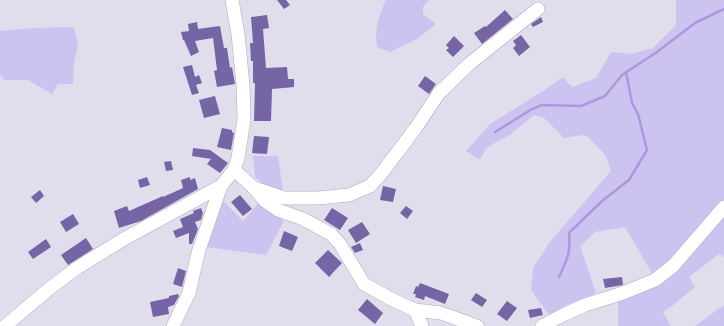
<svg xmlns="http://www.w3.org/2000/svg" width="724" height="326" font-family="Inter,sans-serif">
<rect width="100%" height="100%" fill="#e0deed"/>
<g fill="#cdc3f1">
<path d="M386,0H429L423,7V14L436,24L417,39L390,52L377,47C374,29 379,16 386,0Z"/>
<polygon points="676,0 724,0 724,257 719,254 689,277 695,287 672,306 663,312 671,326 618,326 618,301 651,289 653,275 625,227 595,232 580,246 596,293 569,304 549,315 531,290 533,268 549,243 611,171 606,156 588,137 583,135 564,138 544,118 534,115 511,134 486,148 480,160 466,151 490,124 543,91 563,77 572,87 596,78 611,52 632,54 653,48 676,25"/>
<polygon points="74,27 78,45 74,64 73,84 58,84 52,94 28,80 4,80 0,74 0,31 32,28"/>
<polygon points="253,156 278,156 283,192 269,189 255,177"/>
<polygon points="222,200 243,221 261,200 284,221 266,255 207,247"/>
<polygon points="724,305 724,326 695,326"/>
</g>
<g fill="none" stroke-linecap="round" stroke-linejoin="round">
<g stroke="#aa9add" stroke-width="2.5">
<polyline points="495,132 532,109 542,105 581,106 605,96 622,75 657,52 695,23 724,9"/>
<path d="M559,277C567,259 571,254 569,233L602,201L629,180L647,150L638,114L632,103L626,72"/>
</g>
</g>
<g fill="#7565a4">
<polygon points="277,0 286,0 290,5 284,9"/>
<polygon points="505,10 513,19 482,44 474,33 485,26 486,27"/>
<polygon points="267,15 269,28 263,29 266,68 287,67 288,79 294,79 294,87 272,89 271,121 254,121 255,83 253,83 253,61 251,61 250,43 253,43 251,17"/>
<polygon points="541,17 543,22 533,27 531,24"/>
<polygon points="197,22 198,29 220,26 224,48 227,48 230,68 232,67 235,84 217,87 214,71 217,70 213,38 195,41 199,52 191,56 184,40 183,40 181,32 189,31 188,24"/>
<polygon points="521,35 530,47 519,56 513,48 516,45 513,41"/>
<polygon points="454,36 464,46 453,57 446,50 449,48 446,45"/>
<polygon points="192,65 195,77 199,75 202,83 196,85 199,93 192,95 183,67"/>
<polygon points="425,76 436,84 429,94 418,86"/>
<polygon points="215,96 220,114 204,118 199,100"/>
<polygon points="222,128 232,130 232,132 234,133 231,150 217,147"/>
<polygon points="254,136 269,137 267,154 252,153"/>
<polygon points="193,148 210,150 228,163 220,173 207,164 211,159 192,156"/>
<polygon points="171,161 173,170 166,171 164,162"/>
<polygon points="147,177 150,185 140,188 138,180"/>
<polygon points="190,177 190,180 195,178 198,189 141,221 119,228 114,211 127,206 129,211 163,196 163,197 183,188 181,180"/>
<polygon points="383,186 396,189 393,202 380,200"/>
<polygon points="40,190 44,196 36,203 31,197"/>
<polygon points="240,195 252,209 243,216 231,202"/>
<polygon points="406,206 413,211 407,219 400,213"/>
<polygon points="201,208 203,213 201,220 195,222 198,229 192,244 189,244 189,233 176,238 173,231 183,227 180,219 194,213 193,211"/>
<polygon points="332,208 348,218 340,230 324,220"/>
<polygon points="73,214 79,224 66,232 60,222"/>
<polygon points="362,222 370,234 356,243 348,230"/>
<polygon points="284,231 298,237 292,251 279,246"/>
<polygon points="86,238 93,249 68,265 61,255"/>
<polygon points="46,239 51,247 33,259 28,252"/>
<polygon points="360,243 363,250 355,253 351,247"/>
<polygon points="328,250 342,263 329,277 315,263"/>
<polygon points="178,268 186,271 182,287 173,284"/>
<polygon points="622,277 623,285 605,288 603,279"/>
<polygon points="420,283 449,294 445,304 425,296 424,300 415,297 416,294 413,294 416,286 418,287"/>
<polygon points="476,293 487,300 482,307 471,300"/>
<polygon points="178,294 179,296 174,305 168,307 169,314 153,317 150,302 169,298 169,296"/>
<polygon points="367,299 383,313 375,324 358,310"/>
<polygon points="507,301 517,308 507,321 497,314"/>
<polygon points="541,308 543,315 530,318 528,310"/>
</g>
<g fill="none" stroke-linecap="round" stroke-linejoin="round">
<g stroke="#aeabb9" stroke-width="14">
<g id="minor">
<polyline points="234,170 254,188 265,201 278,210 303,219 331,234 340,244 364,284 391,299 415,310 422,326"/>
<polyline points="254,188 284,198 318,198 349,195 370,186 381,174 415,129 439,93 468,65 519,24 538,9"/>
<polyline points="415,310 441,313 477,326"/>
<polyline points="5,326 50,288 77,268 122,240 221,186 234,170 238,158 244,120 243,85 238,34 232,0"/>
<polyline points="173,326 189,293 198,253 221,186"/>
<polyline points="542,326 563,315 585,305 623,293 655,280 673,266 724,207"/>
</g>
</g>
<use href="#minor" stroke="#fff" stroke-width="13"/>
</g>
</svg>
